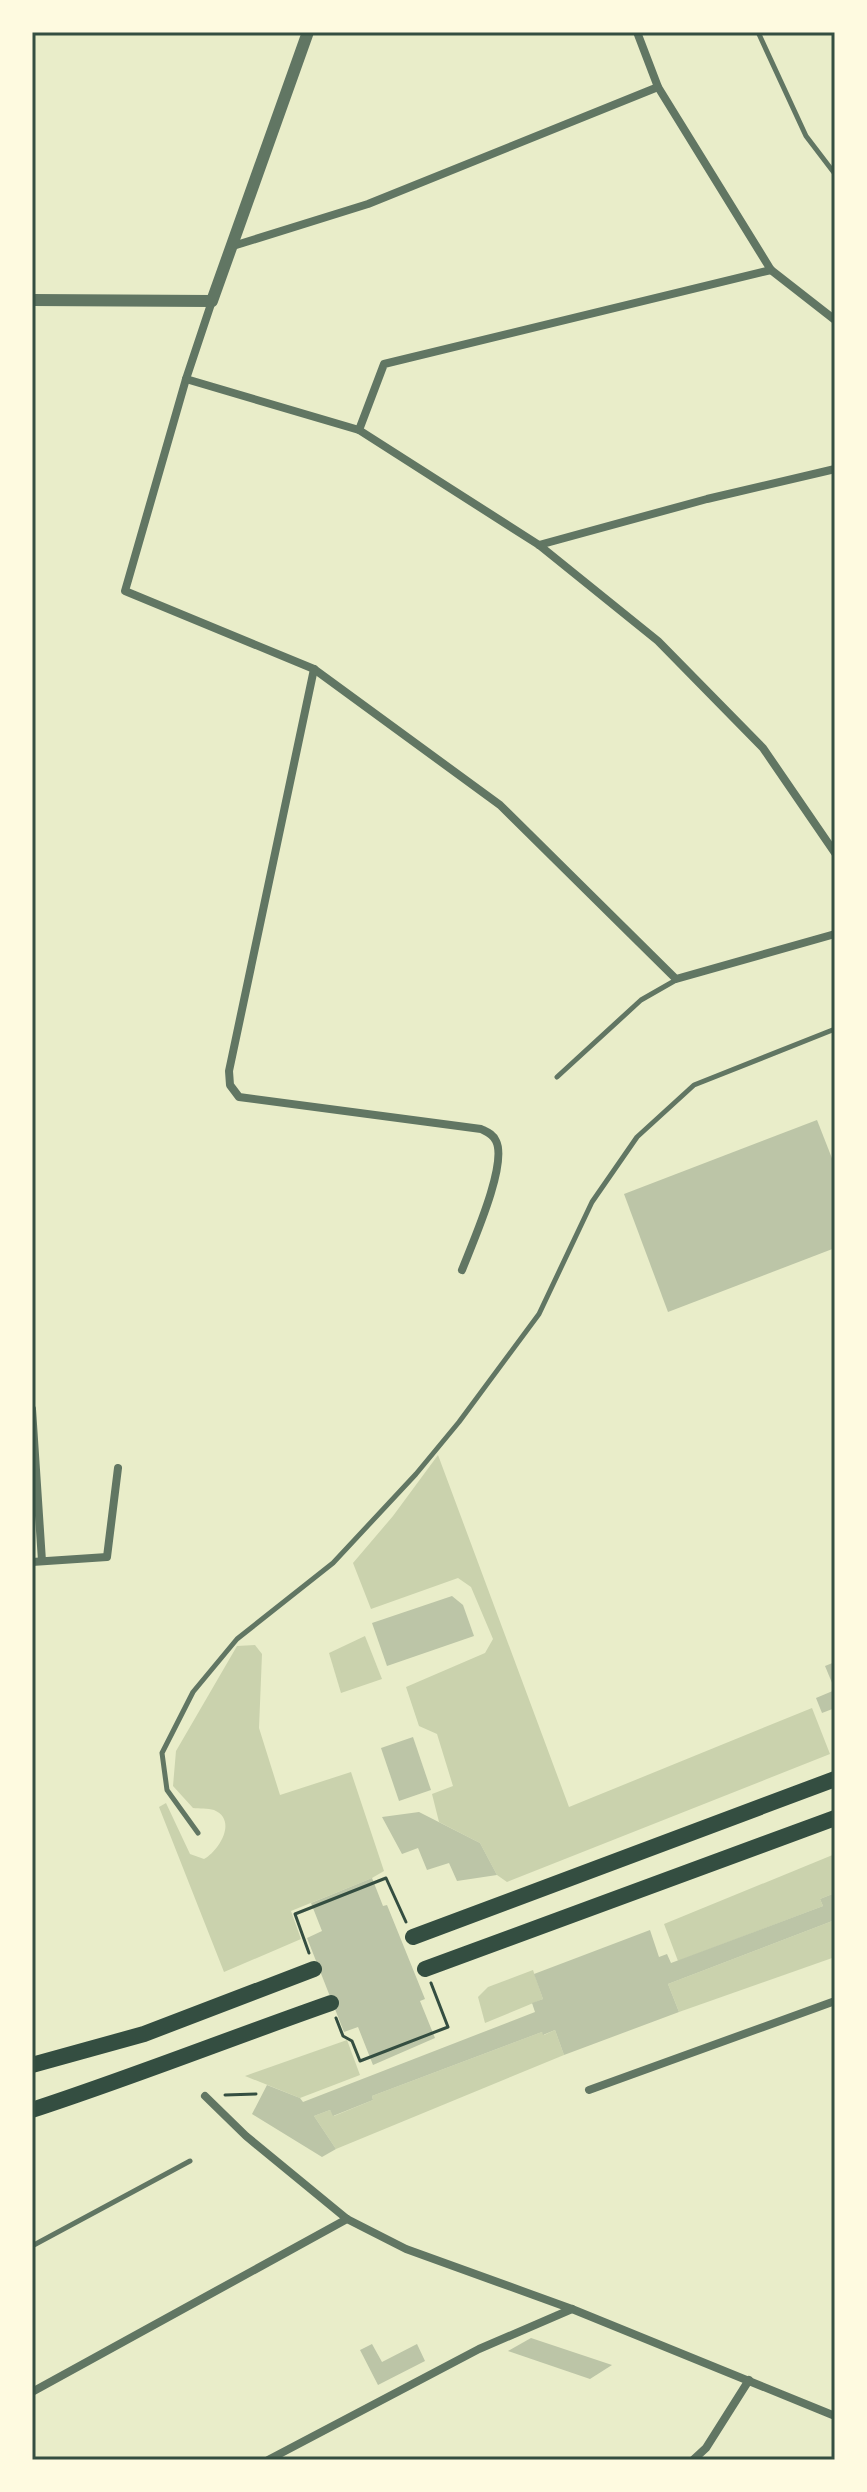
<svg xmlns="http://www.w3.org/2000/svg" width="867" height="2492" font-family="Inter,sans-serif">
<rect width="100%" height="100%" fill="#e9edc9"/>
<g fill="#cad2ad">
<polygon points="438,1455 569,1807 812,1708 830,1754 507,1882 497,1875 480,1843 439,1822 432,1794 453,1786 437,1734 419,1726 406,1687 485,1653 493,1639 471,1587 458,1578 371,1609 353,1563 393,1516"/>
<polygon points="365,1636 382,1679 341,1693 329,1653"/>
<path d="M255,1645L262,1654L259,1728L280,1795L351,1772L384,1871L372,1878L291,1911L301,1939L224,1972L159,1807L166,1803L190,1854L204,1859C219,1851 238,1820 214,1810C208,1808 199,1809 193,1808L173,1786L176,1751L237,1646Z"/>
<polygon points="835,1854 835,1893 820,1899 823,1906 678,1961 664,1924"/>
<polygon points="835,1920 835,1957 679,2012 668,1984"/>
<polygon points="533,1970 543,1999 485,2023 478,1997 488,1987"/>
<polygon points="555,2030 564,2055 336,2149 314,2116 330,2110 334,2116 373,2100 372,2096 542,2032 544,2035"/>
<polygon points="347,2040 360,2075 300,2098 245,2076"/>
</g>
<g fill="#bcc5a7">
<polygon points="817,1120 835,1166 835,1248 668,1312 624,1194"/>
<polygon points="452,1596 463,1605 474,1636 387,1666 372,1623"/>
<polygon points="835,1662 835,1690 825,1666"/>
<polygon points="835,1690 835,1708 822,1713 816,1698"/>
<polygon points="413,1737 431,1790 399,1801 381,1748"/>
<polygon points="419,1812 480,1843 497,1875 457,1881 449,1863 427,1870 418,1848 402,1854 382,1817"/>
<polygon points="372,1878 383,1906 387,1905 425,1999 420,2001 435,2038 373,2065 358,2027 344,2032 307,1938 322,1931 311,1903"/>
<polygon points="835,1893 835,1920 668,1984 679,2012 564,2055 555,2030 543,2035 542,2032 372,2096 373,2100 333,2116 330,2110 314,2116 336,2149 322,2157 252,2114 267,2085 300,2098 303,2102 535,2012 532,2003 543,1999 534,1974 650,1930 659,1957 667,1954 671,1963 823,1906 820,1899"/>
<polygon points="531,2338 612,2365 590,2379 508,2351"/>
<polygon points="372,2344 382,2362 417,2344 425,2361 378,2385 360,2350"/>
</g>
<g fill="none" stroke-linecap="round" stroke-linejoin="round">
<g stroke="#344e41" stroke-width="3">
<polyline points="309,1953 295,1914 386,1878 406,1922"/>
<polyline points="336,2018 343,2036 352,2041 360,2061 448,2027 431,1983"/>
<polyline points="225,2095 256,2094"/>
</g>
<g stroke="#617663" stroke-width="5">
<polyline points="758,32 806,136 835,174"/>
<polyline points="557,1077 641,1000 676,980"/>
<polyline points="198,1833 167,1790 162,1753 193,1692 237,1639 333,1563 416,1474 459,1422 539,1314 592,1202 637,1137 694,1085 835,1029"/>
<polyline points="32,2246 190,2161"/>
</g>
<g stroke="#617663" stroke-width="8">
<polyline points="637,32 658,87 771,270 835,320"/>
<polyline points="233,246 368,204 658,87"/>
<polyline points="212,301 186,379 125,591 314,669 500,805 676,979 835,934"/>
<polyline points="186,379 359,430 539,545 658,641 763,748 835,853"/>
<polyline points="359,430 384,364 771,270"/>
<polyline points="539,545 707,499 835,469"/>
<path d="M314,669L229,1071L230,1085L239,1097L481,1129C487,1132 493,1134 496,1141C508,1164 472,1244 462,1270"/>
<polyline points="32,1409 42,1561"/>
<polyline points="32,1562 107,1557 118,1468"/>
<polyline points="589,2090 835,2001"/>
<polyline points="205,2096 246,2136 347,2219 406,2249 572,2309 835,2416"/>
<polyline points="32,2392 347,2219"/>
<polyline points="268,2460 479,2349 572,2309"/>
<polyline points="693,2460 706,2448 749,2380"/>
</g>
<polyline stroke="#617663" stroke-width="12" points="32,300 212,301 308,32"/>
<g stroke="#344e41" stroke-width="16">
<polyline points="413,1937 835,1779"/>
<polyline points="425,1969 835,1818"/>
<polyline points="32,2065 144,2034 314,1969"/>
<path d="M32,2110C133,2077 231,2038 331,2003"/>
</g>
</g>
<rect width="867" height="2492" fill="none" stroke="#fefae0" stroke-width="68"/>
<rect x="34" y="34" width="799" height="2424" fill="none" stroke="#344e41" stroke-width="3"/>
</svg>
